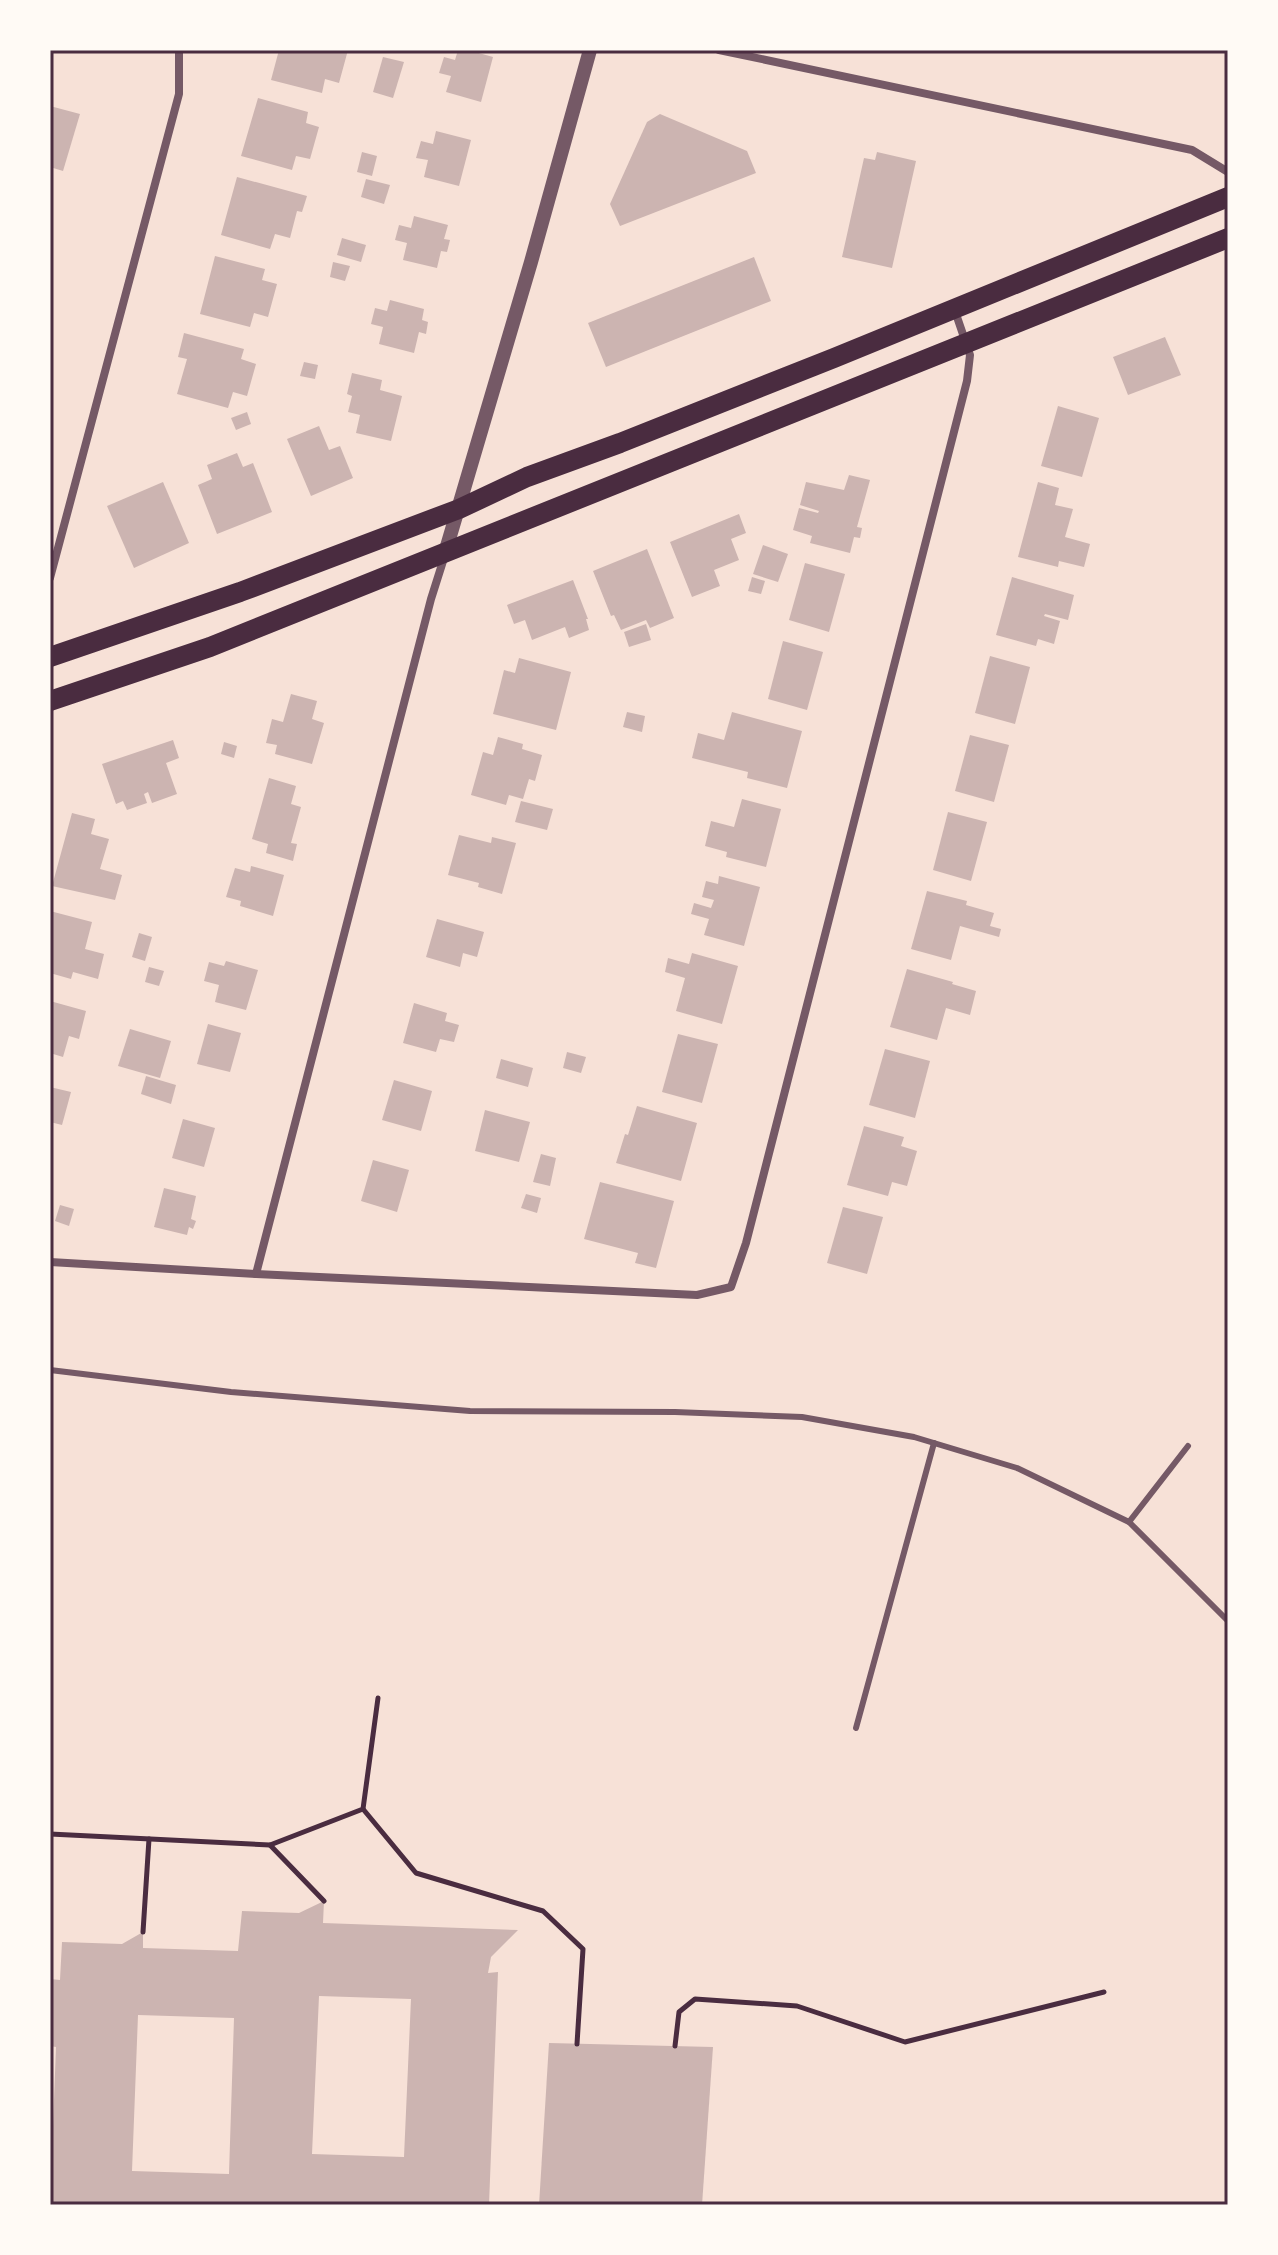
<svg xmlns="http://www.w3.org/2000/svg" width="1278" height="2255" font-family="'Roboto Condensed',sans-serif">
<rect width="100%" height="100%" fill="#f7e1d7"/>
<g fill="#ccb4b1" fill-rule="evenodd">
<polygon points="279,50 348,50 339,83 325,79 322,93 271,80"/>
<polygon points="458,50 468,50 493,57 481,102 446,92 451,76 439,73 444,57 455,60"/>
<polygon points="383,57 404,62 393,98 373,92"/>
<polygon points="258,98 308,112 306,123 319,127 310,159 296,156 292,170 241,156"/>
<polygon points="50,106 80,114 63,171 50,167"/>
<polygon points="660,114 747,151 756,173 620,226 610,204 647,122"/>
<polygon points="436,131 471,140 459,186 424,177 428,160 416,158 421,141 433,144"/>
<polygon points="362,152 377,156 372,176 357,172"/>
<polygon points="877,152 916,161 892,268 842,257 864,158 875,160"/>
<polygon points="237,177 307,196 302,212 297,211 290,238 275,234 270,249 221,235"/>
<polygon points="366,179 390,185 384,204 361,197"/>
<polygon points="414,216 448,225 444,239 450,240 447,252 441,251 437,268 403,260 407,243 395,240 399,225 411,228"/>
<polygon points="342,238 366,245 361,262 337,255"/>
<polygon points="215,256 265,269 262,280 277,284 268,317 254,313 250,327 200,314"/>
<polygon points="754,257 771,301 606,367 588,323"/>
<polygon points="333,262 350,266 345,281 330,277"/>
<polygon points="390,300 424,309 422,320 428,322 426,334 419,332 414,353 379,344 383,327 371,324 375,308 387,311"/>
<polygon points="184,333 244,349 241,359 256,364 247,396 233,392 228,408 177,394 187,359 178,357"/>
<polygon points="1165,337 1181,375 1128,395 1113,357"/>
<polygon points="304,362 318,365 315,379 300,376"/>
<polygon points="352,373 382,380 380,390 402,396 391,441 356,433 360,415 348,412 352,396 347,394"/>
<polygon points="1058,406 1099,418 1082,477 1041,466"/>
<polygon points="247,412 251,424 236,430 231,418"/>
<polygon points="319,426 329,450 340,446 353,478 311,496 287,439"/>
<polygon points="237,453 243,467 253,463 272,512 217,534 198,485 212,479 207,465"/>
<polygon points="849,475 870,480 857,527 862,528 860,538 854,537 850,553 810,543 812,536 793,530 799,508 818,513 819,511 800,505 806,482 844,490"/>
<polygon points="163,482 189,543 134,568 107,506"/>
<polygon points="1038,482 1059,488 1055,505 1073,509 1065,537 1090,544 1084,567 1059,561 1058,567 1018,557"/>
<polygon points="739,514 746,533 731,539 739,560 714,570 720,586 692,597 670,542"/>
<polygon points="763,545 788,554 778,582 753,574"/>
<polygon points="647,549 674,618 650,628 646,620 621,630 614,615 611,616 593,571"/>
<polygon points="805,563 845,574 829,632 789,620"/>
<polygon points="752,577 765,581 761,594 748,591"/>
<polygon points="1012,577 1074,595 1068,620 1045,614 1044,616 1060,621 1054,644 1038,639 1036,646 996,635"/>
<polygon points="573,580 588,619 586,619 589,630 569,638 565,627 532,640 525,620 514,624 507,605"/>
<polygon points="646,624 651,640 629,647 624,632"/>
<polygon points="783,641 823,652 807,710 768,699"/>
<polygon points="990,656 1030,667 1015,724 975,713"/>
<polygon points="519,658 571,672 556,730 493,714 504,670 515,673"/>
<polygon points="291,694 317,701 312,719 324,723 312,764 275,754 277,745 266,743 272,719 283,722"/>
<polygon points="627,712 645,716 642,732 623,727"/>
<polygon points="732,712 802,731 787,788 747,778 748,772 692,758 698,733 724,740"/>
<polygon points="970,735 1009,745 994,802 955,791"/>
<polygon points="498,737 523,744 522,749 542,755 535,781 529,779 523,799 509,795 506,805 471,795 483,752 493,755"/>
<polygon points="173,740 179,758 166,763 177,794 152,803 148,792 144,794 147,803 127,810 123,801 116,804 102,764"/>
<polygon points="224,742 237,746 234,758 221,754"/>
<polygon points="269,778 296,786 291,804 301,807 291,843 297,844 293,861 266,853 268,844 252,839"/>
<polygon points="742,799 781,809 766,867 726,857 727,852 705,846 711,821 734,827"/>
<polygon points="521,801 553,809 547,830 515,822"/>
<polygon points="948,812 987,822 971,881 933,870"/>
<polygon points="72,813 95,819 91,834 109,839 100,869 122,875 115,900 52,886"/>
<polygon points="459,835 491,843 492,837 516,843 502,894 478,887 479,883 448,875"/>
<polygon points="251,866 284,875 273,916 240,906 241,901 226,897 235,868 250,872"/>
<polygon points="719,876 760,887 744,946 704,935 709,919 691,914 694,903 711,908 714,900 702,897 706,881 718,884"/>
<polygon points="927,891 967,901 966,905 994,913 990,926 1001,929 999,937 960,926 951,960 911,949"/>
<polygon points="50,911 92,922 85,949 104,954 98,979 73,972 71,979 50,973"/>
<polygon points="437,919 484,932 477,957 463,953 460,967 426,957"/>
<polygon points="139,933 152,937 145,961 132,957"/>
<polygon points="692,953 738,966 722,1024 676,1011 685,978 665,972 668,958 689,964"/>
<polygon points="226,961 258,970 246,1010 215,1002 219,985 204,981 209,962 224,966"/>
<polygon points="149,967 164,971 159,986 145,982"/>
<polygon points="907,969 953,982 952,984 976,991 970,1015 946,1008 937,1040 890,1027"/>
<polygon points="50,1001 86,1011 79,1039 69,1036 63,1057 50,1053"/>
<polygon points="414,1003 447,1013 445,1021 459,1025 454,1042 440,1039 436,1052 403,1043"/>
<polygon points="208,1024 241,1033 230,1072 197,1064"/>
<polygon points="130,1029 171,1041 160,1078 118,1066"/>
<polygon points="678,1034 718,1044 702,1103 662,1092"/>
<polygon points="885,1049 930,1061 915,1118 869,1105"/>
<polygon points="567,1052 586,1057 581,1073 563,1068"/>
<polygon points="501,1059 533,1068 528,1087 496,1078"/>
<polygon points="146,1076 176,1085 171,1104 141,1094"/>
<polygon points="394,1080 432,1091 421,1131 382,1120"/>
<polygon points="50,1087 71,1092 62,1125 50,1122"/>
<polygon points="637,1106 697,1123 681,1181 616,1163 625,1134 628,1135"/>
<polygon points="485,1110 530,1122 519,1162 475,1151"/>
<polygon points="183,1119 215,1128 204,1167 172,1158"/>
<polygon points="864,1126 904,1137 901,1146 917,1151 907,1186 892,1182 888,1196 847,1185"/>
<polygon points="541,1154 556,1158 550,1186 533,1182"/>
<polygon points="373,1160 409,1170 397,1212 361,1201"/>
<polygon points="600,1182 674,1201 656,1268 635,1263 638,1253 584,1239"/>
<polygon points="164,1188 196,1196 191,1219 196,1221 193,1229 189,1227 187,1235 154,1227"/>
<polygon points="526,1194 541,1198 537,1213 521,1208"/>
<polygon points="60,1205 74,1209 69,1226 55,1221"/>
<polygon points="843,1207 883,1217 867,1274 827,1263"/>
<path d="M324,1901L323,1923L518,1930L491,1957L488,1973L498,1972L489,2205H50L56,2047L50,2046V1979L60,1980L62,1942L122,1944L143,1932V1948L238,1951L242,1911L299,1913ZM319,1996L411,1999L404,2157L312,2154ZM138,2015L234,2018L229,2174L132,2171Z"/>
<polygon points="549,2043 713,2047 702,2205 539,2205"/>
</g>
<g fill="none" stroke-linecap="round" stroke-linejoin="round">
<g stroke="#4a2c40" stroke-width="5">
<polyline points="363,1809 416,1873 543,1911 583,1949 577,2044"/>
<polyline points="50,1834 270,1845 324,1901"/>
<polyline points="270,1845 363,1809 378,1698"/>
<polyline points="143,1932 149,1839"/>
<polyline points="675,2046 679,2012 695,1999 797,2006 905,2042 1104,1992"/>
</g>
<g stroke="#755966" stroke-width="6">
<polyline points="50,1370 231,1392 470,1411 675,1412 802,1417 914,1437 1017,1468 1129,1522 1228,1621"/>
<polyline points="1129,1522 1188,1446"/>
<polyline points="856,1728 934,1443"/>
</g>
<g stroke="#755966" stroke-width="8">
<polyline points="719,50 1192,150 1228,172"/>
<polyline points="50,578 179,94 179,50"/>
<polyline points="50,1262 256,1274 697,1295 731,1287 746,1243 967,381 970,355 955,311"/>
<polyline points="256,1274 431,599 444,558"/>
</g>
<polyline stroke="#755966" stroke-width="14" points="445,553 531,262 590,50"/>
<g stroke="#4a2c40" stroke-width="20">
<polyline points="50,657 240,592 459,509 527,477 620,443 834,358 1228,197"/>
<polyline points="50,701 210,647 1228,238"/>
</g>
</g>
<rect width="1278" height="2255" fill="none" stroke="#fffaf5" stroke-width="104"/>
<rect x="52" y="52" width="1174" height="2151" fill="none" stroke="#4a2c40" stroke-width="3"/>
</svg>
